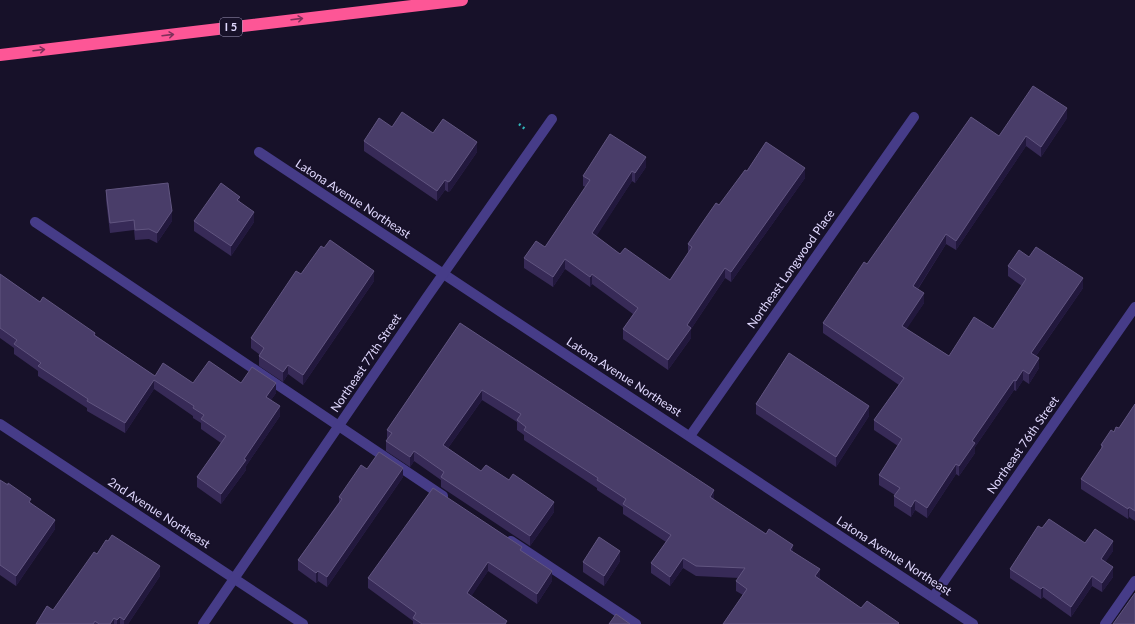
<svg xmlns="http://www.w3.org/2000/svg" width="1135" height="624" font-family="Lato,sans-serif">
<rect width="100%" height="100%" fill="#171129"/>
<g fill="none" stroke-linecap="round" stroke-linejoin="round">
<polyline stroke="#31b6bb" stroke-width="2.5" stroke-dasharray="2 3" stroke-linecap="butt" points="519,124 525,129"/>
<g stroke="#463c88" stroke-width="10">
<polyline points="35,222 443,496"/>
<polyline points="511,541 636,624"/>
</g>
<g stroke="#463c88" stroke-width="10">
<polyline points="259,152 973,624"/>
<polyline points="0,424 303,624"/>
<polyline points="690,436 914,117"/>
<polyline points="933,597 1135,307"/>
<polyline points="203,624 427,297 552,119"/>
<polyline points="1105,624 1135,581"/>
</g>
<polyline stroke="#fd5696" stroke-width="12" points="0,55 462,0"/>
</g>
<g fill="#372a57">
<polygon points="1067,118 1041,157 1026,146 956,250 946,244 918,289 924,303 906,329 949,356 993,329 1022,286 1008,276 1008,266 1029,257 1083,288 1036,356 1039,368 1029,384 1023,380 1016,391 1014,390 975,447 975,453 959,476 956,474 927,518 915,510 911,517 894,506 894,496 895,495 879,485 879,475 898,446 874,430 874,420 899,385 823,333 823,323 867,264 999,136"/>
<polygon points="392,127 433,133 477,152 450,191 448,192 445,190 437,201 364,151 364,141"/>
<polygon points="646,167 635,183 632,181 596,236 620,254 670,280 688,253 688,244 747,171 805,178 731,282 725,278 691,329 691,338 668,370 623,339 623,329 633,314 592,284 590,287 565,269 553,287 524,268 524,258 545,247 586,187 583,186 583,176"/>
<polygon points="106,190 172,221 157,243 149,239 135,240 134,230 110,233 106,200"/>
<polygon points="240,202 254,222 231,256 194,231 194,221"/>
<polygon points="0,274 40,302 95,335 155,376 193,383 241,383 276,393 271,400 280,416 246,466 246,470 221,504 197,487 197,477 221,443 201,429 201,423 193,418 193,416 154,389 125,433 87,411 87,408 38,376 38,371 14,354 14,348 0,338"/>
<polygon points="301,274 374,281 303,385 288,374 283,382 259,366 259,356 260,355 251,348 251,338"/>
<polygon points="460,323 714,500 793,552 820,579 861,608 899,624 743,595 736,591 736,581 739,578 696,576 683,568 670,586 651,573 651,563 666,542 623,514 623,507 597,490 597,488 524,440 524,435 517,430 517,422 482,400 448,448 481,471 554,512 530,546 441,487 441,480 414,461 410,467 386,451 386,441 387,440 387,430"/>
<polygon points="756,404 869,416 836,467 756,414"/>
<polygon points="1135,404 1135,521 1129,517 1128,519 1081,489 1081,479 1101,449 1101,445 1114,432 1119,428"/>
<polygon points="367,469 403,477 327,587 318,581 316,583 298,570 298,560 339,502 339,497"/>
<polygon points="0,480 31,503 55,529 16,586 0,575"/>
<polygon points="1042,528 1085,543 1113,551 1105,562 1113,577 1102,592 1092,586 1071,617 1043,597 1041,599 1010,578 1010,569"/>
<polygon points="522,552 552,581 537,604 488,571 471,596 507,624 413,624 413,621 368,588 368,578"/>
<polygon points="97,554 160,576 128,624 36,624 53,610"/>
<polygon points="620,561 604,586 583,572 583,562"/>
</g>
<g fill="#22183d">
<polygon points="1067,108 1067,118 1041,157 1041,147"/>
<polygon points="1026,136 1026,146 956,250 956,241"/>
<polygon points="477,142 477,152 450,191 448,192 448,182"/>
<polygon points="646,157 646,167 635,183 635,173"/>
<polygon points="805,168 805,178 731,282 731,272"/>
<polygon points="632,171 632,181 592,243 592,233"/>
<polygon points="445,180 445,190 437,201 437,191"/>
<polygon points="240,197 240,206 237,200"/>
<polygon points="172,211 172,221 157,243 157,233"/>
<polygon points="254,212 254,222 231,256 231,246"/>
<polygon points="946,234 946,244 913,296 913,286"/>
<polygon points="565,259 565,269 553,287 553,277"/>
<polygon points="725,268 725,278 691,329 691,338 668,370 668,360 687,325"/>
<polygon points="374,271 374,281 303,385 303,375"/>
<polygon points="592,274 592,284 590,287 590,277"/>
<polygon points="1083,278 1083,288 1031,363 1031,353"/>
<polygon points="924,293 924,303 902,336 902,326"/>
<polygon points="1039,358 1039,368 1029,384 1029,374"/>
<polygon points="288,365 288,374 283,382 283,372"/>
<polygon points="1023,370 1023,380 1016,391 1016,381"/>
<polygon points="154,380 154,389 125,433 125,423"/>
<polygon points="1014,380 1014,390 975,447 975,453 959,476 959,466 972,441"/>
<polygon points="276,383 276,393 266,407 266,397"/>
<polygon points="482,390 482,400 443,455 443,445"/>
<polygon points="280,406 280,416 246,466 246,470 221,504 221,494 244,459"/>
<polygon points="869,406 869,416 836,467 836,457"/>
<polygon points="414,451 414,461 410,467 410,457"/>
<polygon points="956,464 956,474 927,518 927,508"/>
<polygon points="403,468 403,477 327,587 327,577"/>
<polygon points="714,490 714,500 710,497"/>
<polygon points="915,500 915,510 911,517 911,507"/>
<polygon points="554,502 554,512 530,546 530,536"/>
<polygon points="1129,507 1129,517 1128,519 1128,509"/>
<polygon points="55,520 55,529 16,586 16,576"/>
<polygon points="1113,541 1113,551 1101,569 1101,559"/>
<polygon points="793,545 793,555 790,550"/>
<polygon points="620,551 620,561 604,586 604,576"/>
<polygon points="683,558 683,568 670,586 670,577"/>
<polygon points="488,562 488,571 467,603 467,593"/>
<polygon points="160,566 160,576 128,624 124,624 124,620"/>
<polygon points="1113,567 1113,577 1102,592 1102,583"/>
<polygon points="820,569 820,579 815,586 815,576"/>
<polygon points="318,571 318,581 316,583 316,573"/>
<polygon points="552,571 552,581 537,604 537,594"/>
<polygon points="1092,576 1092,586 1071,617 1071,607"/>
<polygon points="1043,587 1043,597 1041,599 1041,589"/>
<polygon points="120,617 120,624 117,624 117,620"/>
<polygon points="114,618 114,624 110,624"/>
</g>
<g fill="#493d69" stroke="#615580">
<polygon points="1033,86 1067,108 1041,147 1026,136 956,241 946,234 913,286 924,293 902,326 949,356 974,317 993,329 1026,279 1008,266 1019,250 1029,257 1036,247 1083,278 1031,353 1039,358 1029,374 1023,370 1016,381 1014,380 972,441 975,443 959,466 956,464 927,508 915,500 911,507 894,496 900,488 879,475 902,439 874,420 904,378 823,323 864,262 867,264 971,117 999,136"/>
<polygon points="402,112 433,133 443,119 477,142 450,181 448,182 445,180 437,191 364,141 379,118 392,127"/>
<polygon points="610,134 646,157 635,173 632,171 592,233 620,254 625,248 670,280 692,247 688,244 700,226 716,203 719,205 745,170 747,171 766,142 805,168 731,272 725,268 687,325 691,328 668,360 623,329 638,308 592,274 590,277 565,259 553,277 524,258 536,241 545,247 590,180 583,176"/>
<polygon points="168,183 172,211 157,233 149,229 135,230 134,220 110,223 106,190"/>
<polygon points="221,183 240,197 237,200 254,212 231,246 194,221"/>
<polygon points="330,240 374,271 303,375 288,365 283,372 259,356 264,348 251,338 296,271 301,274 321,246 324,248"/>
<polygon points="0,274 40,302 43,297 95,333 94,335 155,376 163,363 193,383 209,361 241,383 252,367 276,383 266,397 280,406 244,459 246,460 221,494 197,477 226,436 201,419 204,415 193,408 194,406 154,380 125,423 87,401 88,399 38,366 41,363 14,344 17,340 0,328"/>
<polygon points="460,323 714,490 710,497 766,534 769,529 793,545 790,550 820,569 815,576 861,608 867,601 899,623 898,624 723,624 747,589 736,581 745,568 696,566 683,558 670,577 651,563 671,535 623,504 626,499 597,480 598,478 524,430 526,427 517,420 521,414 482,390 443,445 481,471 486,465 509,480 513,474 554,502 530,536 441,477 444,472 414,451 410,457 386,441 392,433 387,430"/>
<polygon points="789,353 869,406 836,457 756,404"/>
<polygon points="1135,404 1135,511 1129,507 1128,509 1081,479 1103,446 1101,445 1111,430 1114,432 1116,427 1119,428"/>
<polygon points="379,452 403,468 327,577 318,571 316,573 298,560 342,499 339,497 361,465 367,469"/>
<polygon points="0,480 8,485 8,483 31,499 29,502 55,520 16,576 0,565"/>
<polygon points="433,488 522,547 520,550 552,571 537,594 488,562 467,593 507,621 505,624 422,624 413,618 416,613 368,578"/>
<polygon points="1049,519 1085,543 1095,529 1113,541 1101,559 1113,567 1102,583 1092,576 1071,607 1043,587 1041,589 1010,569 1038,526 1042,528"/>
<polygon points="112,535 160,566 124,620 120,617 117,620 114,618 110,624 99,624 95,621 93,624 36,624 47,606 53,610 94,552 97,554 106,540 108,541"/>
<polygon points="599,537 620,551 604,576 583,562"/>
<polygon points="1135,593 1135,624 1113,624"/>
<polygon points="616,614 630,624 609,624"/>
</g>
<defs><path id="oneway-shaft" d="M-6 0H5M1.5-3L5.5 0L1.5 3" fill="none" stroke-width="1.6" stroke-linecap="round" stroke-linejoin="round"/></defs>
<g stroke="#7e305a">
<use href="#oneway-shaft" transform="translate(297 19) rotate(-7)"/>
<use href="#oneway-shaft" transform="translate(168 35) rotate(-7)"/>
<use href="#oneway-shaft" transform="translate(39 50) rotate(-7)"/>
</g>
<g text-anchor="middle" stroke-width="3.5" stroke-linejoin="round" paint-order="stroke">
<rect fill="#171129" stroke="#a49dbf" stroke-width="1" x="220" y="18" width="22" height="18" rx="3"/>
<g font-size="11" font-weight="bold" fill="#e1d9ff">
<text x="231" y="31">I 5</text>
</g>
<g font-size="12" fill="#e1d9ff" stroke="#171129">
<text transform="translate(353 199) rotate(33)" y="4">Latona Avenue Northeast</text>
<text transform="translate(791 269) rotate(-55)" y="4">Northeast Longwood Place</text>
<text transform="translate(366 363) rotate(-56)" y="4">Northeast 77th Street</text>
<text transform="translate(624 377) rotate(33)" y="4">Latona Avenue Northeast</text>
<text transform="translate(1023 445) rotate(-55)" y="4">Northeast 76th Street</text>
<text transform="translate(159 513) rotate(33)" y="4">2nd Avenue Northeast</text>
<text transform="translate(894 556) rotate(33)" y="4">Latona Avenue Northeast</text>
</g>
</g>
</svg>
